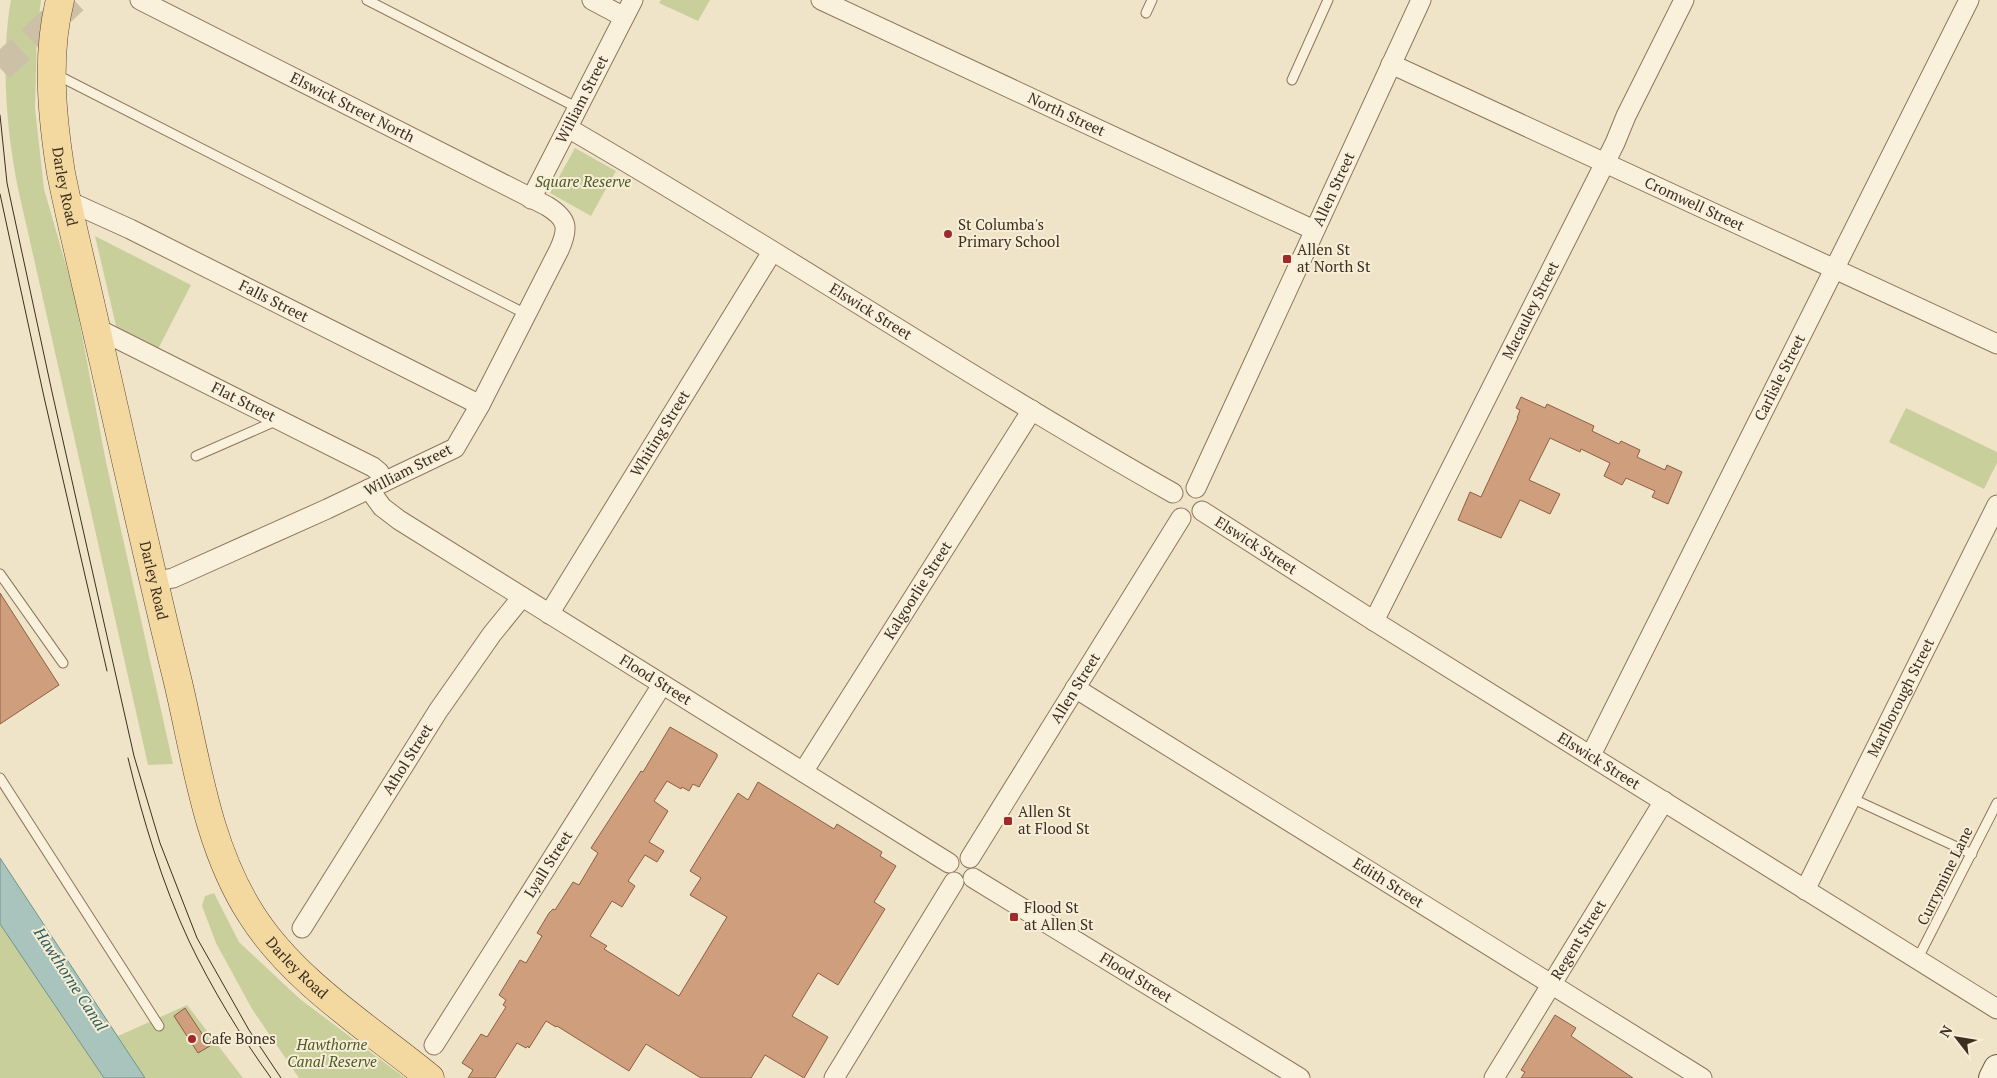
<svg xmlns="http://www.w3.org/2000/svg" width="1997" height="1078" font-family="'PT Serif',serif">
<rect width="100%" height="100%" fill="#f0e4c8"/>
<g fill="#c9cf9b">
<path d="M11,0H41L37,32L35,108L44,189L74,293L106,462L173,764L148,765L27,228C22,205 16,183 13,160C5,110 2,49 11,0Z"/>
<polygon points="661,0 710,0 698,21 659,3"/>
<polygon points="575,148 616,171 591,216 550,193"/>
<polygon points="95,236 191,285 158,349 117,330"/>
<polygon points="1906,408 1997,452 1997,463 1984,489 1889,442"/>
<polygon points="214,893 239,942 300,999 405,1078 299,1078 252,1009 216,943 202,906 205,896"/>
<polygon points="0,924 104,1078 0,1078"/>
<polygon points="187,1005 243,1078 145,1078 118,1036"/>
</g>
<polygon fill="#a9c4bc" stroke="#6f938a" points="0,858 145,1078 104,1078 0,924"/>
<g fill="#cf9f7d" stroke="#8d5f41">
<polygon points="1521,397 1545,408 1547,404 1594,426 1592,431 1619,444 1621,441 1640,450 1637,457 1665,470 1667,465 1682,472 1668,504 1652,497 1655,491 1626,478 1622,485 1604,476 1610,463 1581,449 1580,452 1550,438 1529,480 1560,494 1550,514 1520,500 1501,538 1458,520 1470,492 1481,497 1518,418 1517,418 1520,410 1516,408"/>
<polygon points="0,593 59,685 0,724"/>
<polygon points="670,727 717,754 717,757 699,787 693,784 689,791 682,787 681,789 667,781 654,801 668,811 649,842 664,851 657,862 645,855 628,881 635,886 622,907 612,901 590,936 607,946 604,949 679,996 727,917 690,895 701,878 690,871 738,793 748,800 758,782 834,829 837,824 882,852 880,856 896,866 874,902 885,909 838,985 818,973 792,1016 828,1037 804,1078 765,1055 751,1078 701,1078 646,1044 629,1071 557,1026 556,1027 546,1021 529,1048 528,1046 526,1048 517,1043 495,1078 468,1078 473,1070 462,1063 481,1034 487,1037 506,1007 503,1005 506,1000 499,995 520,960 526,963 542,936 537,933 549,913 553,909 555,910 573,882 579,885 598,853 591,848 641,771 643,772"/>
<polygon points="185,1008 210,1046 198,1053 174,1016"/>
<polygon points="1555,1015 1576,1028 1571,1036 1633,1078 1521,1078 1525,1072 1521,1070"/>
</g>
<g fill="none" stroke-linecap="round" stroke-linejoin="round">
<polyline stroke="#ccc0a6" stroke-width="28" stroke-dasharray="28 14" stroke-linecap="butt" points="0,68 74,0"/>
<g stroke="#8d765c" stroke-width="11">
<g id="lane">
<polyline points="367,0 578,108"/>
<polyline points="1146,13 1152,0"/>
<polyline points="57,75 526,314"/>
<polyline points="1292,80 1328,0"/>
<polyline points="196,456 278,420"/>
<polyline points="0,574 63,663"/>
<polyline points="0,778 159,1026"/>
<polyline points="1851,798 1972,854"/>
<polyline points="1917,960 1997,803"/>
</g>
</g>
<g stroke="#8d765c" stroke-width="21">
<g id="street">
<path id="s1" d="M140,0L547,206C568,219 569,228 559,250L480,405L455,448L327,509L173,578L153,582"/>
<polyline points="592,0 624,17"/>
<path id="s2" d="M821,0L1314,230"/>
<path id="s3" d="M1391,64L1997,344"/>
<path id="s4" d="M568,128C772,246 968,377 1173,493"/>
<path id="s5" d="M531,199L633,0"/>
<path id="s6" d="M66,200L130,229L480,405"/>
<path id="s7" d="M96,328L373,467L379,472L384,482"/>
<path id="s8" d="M1196,488L1421,0"/>
<path id="s9" d="M369,489L382,507L399,520L949,863"/>
<path id="s10" d="M1202,511L1374,621L1997,1009"/>
<path id="s11" d="M549,614L772,252"/>
<path id="s12" d="M1374,621L1615,143L1626,116L1684,0"/>
<path id="s13" d="M1075,688L1702,1078"/>
<path id="s14" d="M1591,755L1969,0"/>
<path id="s15" d="M803,772L1032,410"/>
<path id="s16" d="M970,858L1181,518"/>
<path id="s17" d="M973,878L1300,1078"/>
<path id="s18" d="M1805,890L1997,505"/>
<path id="s19" d="M302,928L438,711L492,634L522,597"/>
<path id="s20" d="M434,1045L662,685"/>
<polyline points="834,1078 954,882"/>
<path id="s21" d="M1494,1078L1664,801"/>
</g>
</g>
<g stroke="#6f573f" stroke-width="28">
<polyline id="secondary" points="1992,1078 1997,1068"/>
</g>
<g stroke="#5b4430" stroke-width="29">
<g id="primary">
<path id="s22" d="M60,0C46,56 52,117 61,173C72,228 86,282 98,337C124,451 149,565 177,678C196,757 206,844 251,914C293,981 369,1028 430,1078"/>
</g>
</g>
<use href="#lane" stroke="#faf1dc" stroke-width="9"/>
<use href="#street" stroke="#faf1dc" stroke-width="19"/>
<use href="#secondary" stroke="#faf1dc" stroke-width="26"/>
<use href="#primary" stroke="#f3d9a0" stroke-width="28"/>
<g stroke="#3d2e20" stroke-width="1">
<polyline points="0,115 7,183 52,392 134,756 160,843 197,938 249,1030 281,1078"/>
<polyline points="0,194 44,397 107,671"/>
<path d="M128,758C143,820 162,883 189,941C212,989 240,1035 271,1078"/>
</g>
</g>
<g fill="#9e2a2b" stroke="#f7eed8" stroke-width="2">
<circle cx="948" cy="234" r="5"/>
<rect x="1282" y="254" width="10" height="10" rx="2.5"/>
<rect x="1003" y="816" width="10" height="10" rx="2.5"/>
<rect x="1009" y="912" width="10" height="10" rx="2.5"/>
<circle cx="192" cy="1039" r="5"/>
</g>
<g text-anchor="middle" stroke-width="4" stroke-linejoin="round" paint-order="stroke">
<g font-size="15" fill="#3d2e20" stroke="#f7eed8">
<text dy="5" stroke="none"><textPath href="#s5" startOffset="112">William Street</textPath></text>
<text dy="5" stroke="none"><textPath href="#s1" startOffset="238">Elswick Street North</textPath></text>
<text dy="5" stroke="none"><textPath href="#s2" startOffset="271">North Street</textPath></text>
<text dy="5" stroke="none"><textPath href="#s22" startOffset="188">Darley Road</textPath></text>
<text dy="5" stroke="none"><textPath href="#s8" startOffset="329">Allen Street</textPath></text>
<text dy="5" stroke="none"><textPath href="#s3" startOffset="334">Cromwell Street</textPath></text>
<text dy="5" stroke="none"><textPath href="#s6" startOffset="231">Falls Street</textPath></text>
<text dy="5" stroke="none"><textPath href="#s12" startOffset="348">Macauley Street</textPath></text>
<text dy="5" stroke="none"><textPath href="#s4" startOffset="354">Elswick Street</textPath></text>
<text dy="5" stroke="none"><textPath href="#s14" startOffset="422">Carlisle Street</textPath></text>
<text dy="5" stroke="none"><textPath href="#s7" startOffset="165">Flat Street</textPath></text>
<text dy="5" stroke="none"><textPath href="#s11" startOffset="212">Whiting Street</textPath></text>
<text transform="translate(408 470) rotate(-27)" y="5">William Street</text>
<text dy="5" stroke="none"><textPath href="#s10" startOffset="64">Elswick Street</textPath></text>
<text dy="5" stroke="none"><textPath href="#s22" startOffset="592">Darley Road</textPath></text>
<text dy="5" stroke="none"><textPath href="#s15" startOffset="215">Kalgoorlie Street</textPath></text>
<text dy="5" stroke="none"><textPath href="#s9" startOffset="346">Flood Street</textPath></text>
<text dy="5" stroke="none"><textPath href="#s16" startOffset="200">Allen Street</textPath></text>
<text dy="5" stroke="none"><textPath href="#s18" startOffset="215">Marlborough Street</textPath></text>
<text dy="5" stroke="none"><textPath href="#s19" startOffset="199">Athol Street</textPath></text>
<text dy="5" stroke="none"><textPath href="#s10" startOffset="469">Elswick Street</textPath></text>
<text dy="5" stroke="none"><textPath href="#s20" startOffset="214">Lyall Street</textPath></text>
<text transform="translate(1945 876) rotate(-64)" y="5">Currymine Lane</text>
<text dy="5" stroke="none"><textPath href="#s13" startOffset="369">Edith Street</textPath></text>
<text dy="5" stroke="none"><textPath href="#s21" startOffset="162">Regent Street</textPath></text>
<text dy="5" stroke="none"><textPath href="#s22" startOffset="1012">Darley Road</textPath></text>
<text dy="5" stroke="none"><textPath href="#s17" startOffset="191">Flood Street</textPath></text>
</g>
<g font-size="15" font-style="italic" fill="#4d5a26" stroke="#f7eed8">
<text x="583" y="187">Square Reserve</text>
<text x="332" y="1050">Hawthorne<tspan x="332" dy="17">Canal Reserve</tspan></text>
</g>
<g font-size="15" fill="#3d2e20" stroke="#f7eed8" text-anchor="start">
<text x="958" y="230">St Columba's<tspan x="958" dy="17">Primary School</tspan></text>
<text x="1297" y="255">Allen St<tspan x="1297" dy="17">at North St</tspan></text>
<text x="1018" y="817">Allen St<tspan x="1018" dy="17">at Flood St</tspan></text>
<text x="1024" y="913">Flood St<tspan x="1024" dy="17">at Allen St</tspan></text>
<text x="202" y="1044">Cafe Bones</text>
</g>
<g font-size="16" font-style="italic" fill="#2f5d5a" stroke="#f7eed8">
<text transform="translate(71 979) rotate(57)" y="6">Hawthorne Canal</text>
</g>
</g>
<g transform="translate(1957 1038) rotate(301)" stroke="#f7eed8" stroke-width="4" paint-order="stroke">
<path d="M0-4L9 19L0 12L-9 19Z" fill="#3d2e20"/>
<text y="-8" font-size="14" font-weight="bold" text-anchor="middle" fill="#3d2e20">N</text>
</g>
</svg>
